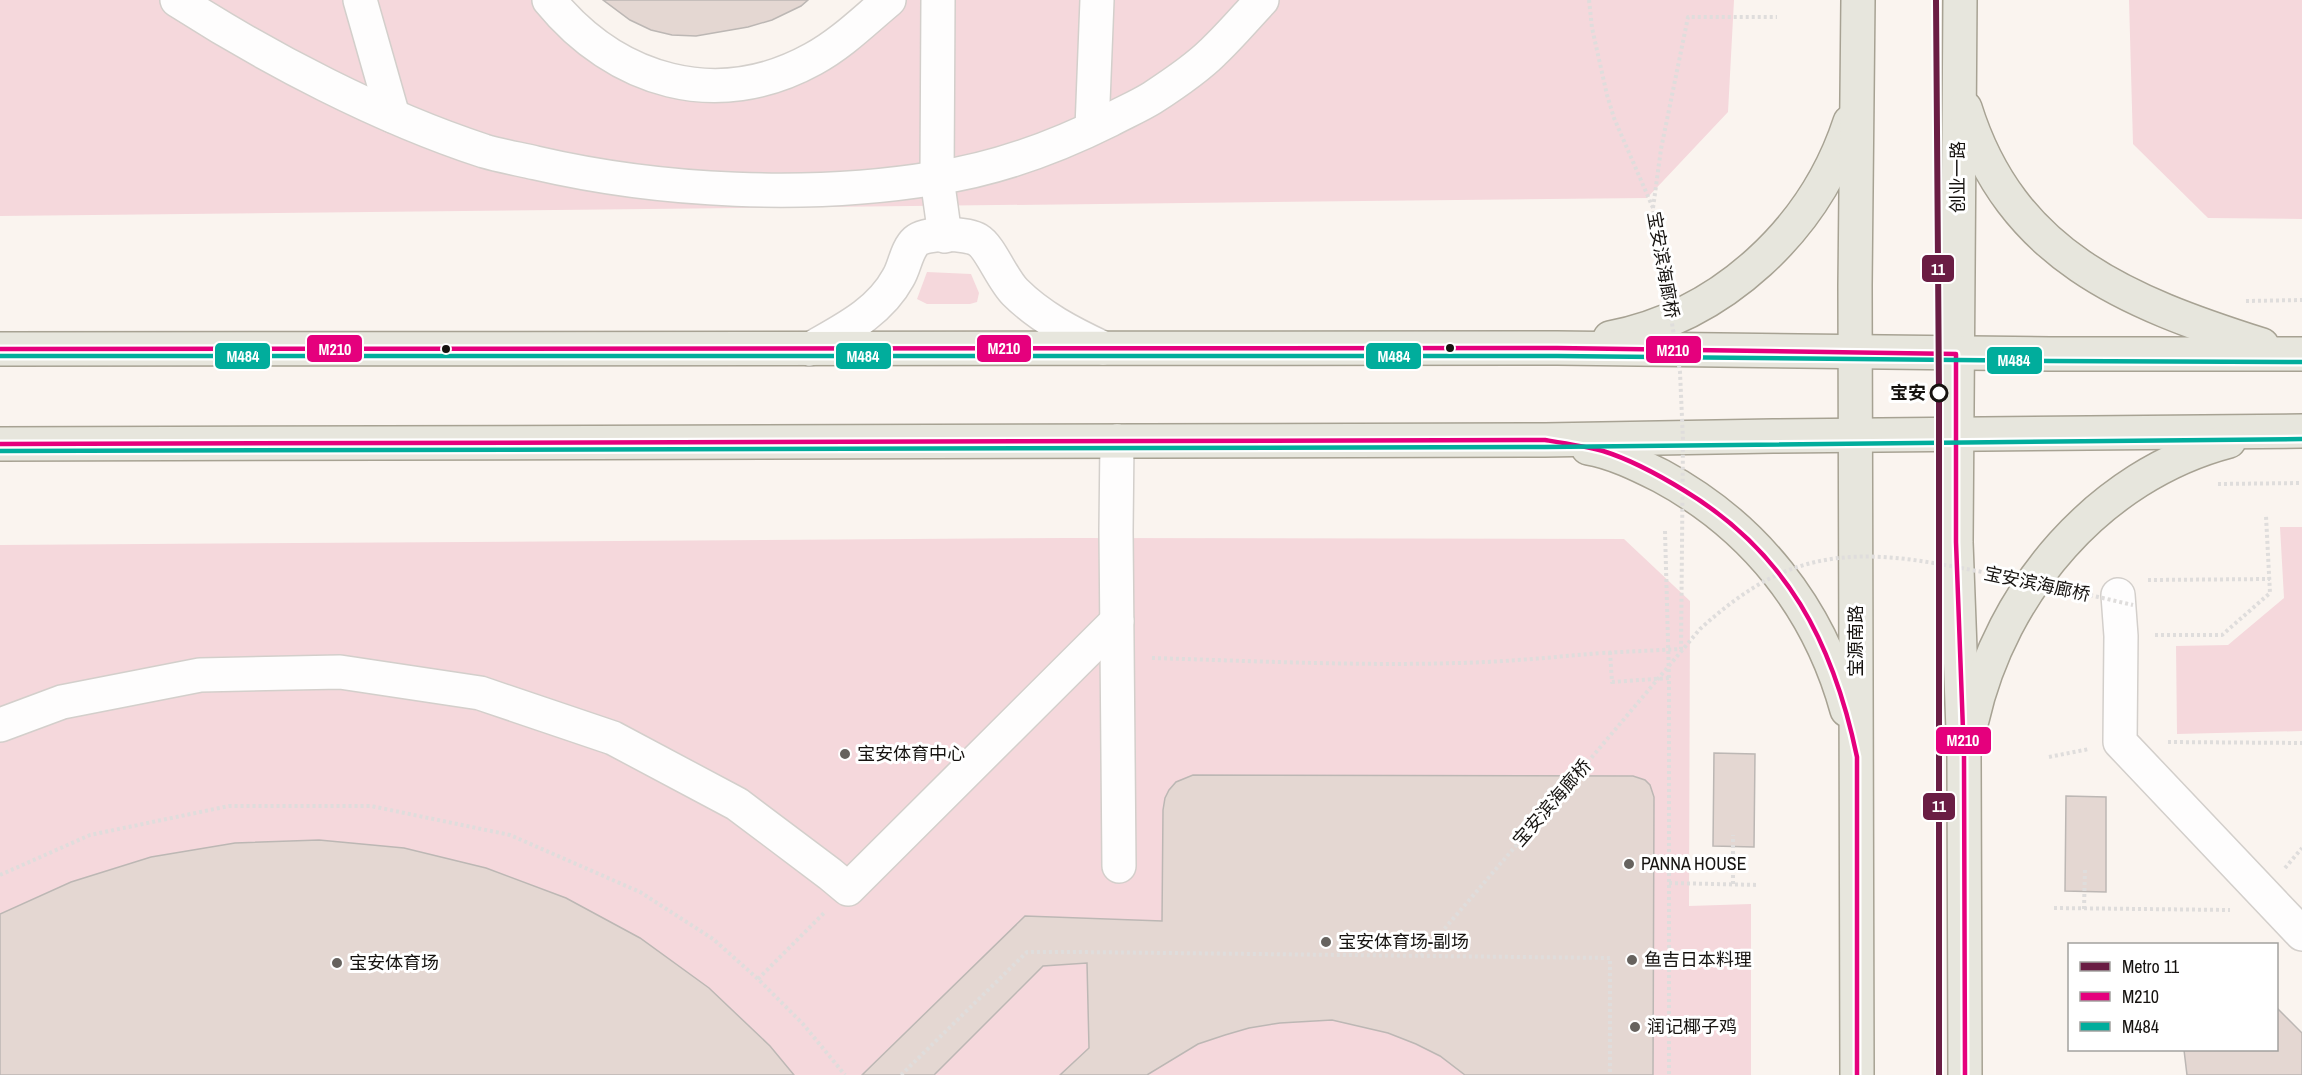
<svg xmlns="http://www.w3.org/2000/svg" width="2302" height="1075" font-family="'Archivo Narrow','Noto Sans SC',sans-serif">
<rect width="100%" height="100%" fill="#faf4ef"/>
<g fill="#f5d8dc">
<polygon points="0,0 549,0 603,52 731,85 889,0 1734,0 1728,112 1647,198 0,216"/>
<polygon points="2129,0 2302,0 2302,219 2208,218 2133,144"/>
<polygon points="927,272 971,274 979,293 977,302 970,304 927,304 917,299"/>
<polygon points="2280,527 2302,527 2302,731 2177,734 2176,646 2228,645 2284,598"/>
<polygon points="1066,538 1624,539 1690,601 1689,906 1751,904 1751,1075 0,1075 0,545"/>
</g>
<g fill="#e4d7d2" stroke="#bcb7b4" stroke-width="1.5">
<polygon points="603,0 808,0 801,6 772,20 748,27 696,36 672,35 651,30 630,20"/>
<polygon points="1714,753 1755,754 1754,847 1713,846"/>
<polygon points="1193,775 1633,776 1645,780 1650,785 1654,797 1653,1075 1465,1075 1440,1056 1416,1044 1388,1033 1332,1020 1280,1023 1249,1028 1225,1035 1198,1044 1147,1075 1060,1075 1089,1048 1087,963 1043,966 934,1075 862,1075 1025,916 1162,921 1163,810 1165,798 1169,790 1176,782"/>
<polygon points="2066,796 2106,797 2106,892 2065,891"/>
<polygon points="319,840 404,848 486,868 566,898 640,938 709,988 770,1046 794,1075 0,1075 0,914 71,882 151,857 235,843"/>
<polygon points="2276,1007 2302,1033 2302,1075 2187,1075 2184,1050 2276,1050"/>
</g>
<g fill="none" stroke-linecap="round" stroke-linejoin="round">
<g stroke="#d3cfcb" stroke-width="36">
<g id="minor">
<path d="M177,0C269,59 380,117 484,151C501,156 519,159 536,163C661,192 810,199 936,178C996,169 1056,147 1110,120C1123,113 1139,106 1152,98C1172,85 1196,69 1213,52C1230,36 1246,17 1262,0"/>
<polyline points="360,0 393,116"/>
<path d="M549,0C616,82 717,112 813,59C841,44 865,20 889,0"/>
<polyline points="938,0 937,178 945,236"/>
<polyline points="1092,128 1097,0"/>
<path d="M810,349C843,330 879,313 898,278C905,267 906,250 916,241C926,232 967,233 978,240C990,247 1002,279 1015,292C1040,317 1071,333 1103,348"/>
<polyline points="1117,441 1116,531 1119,866"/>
<polyline points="2118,595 2121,636 2120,742 2302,934"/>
<polyline points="0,725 62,702 200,675 340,672 480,693 613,738 737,804 830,874 848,889 1117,621"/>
</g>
</g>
<g stroke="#a7a293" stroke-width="36">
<g id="major">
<polyline points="1960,0 1956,542 1964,757 1965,1075"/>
<path d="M1965,108C2011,256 2127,302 2262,345"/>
<path d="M1610,338C1723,316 1815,229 1850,122"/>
<polyline points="0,349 1557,348 2050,354 2302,354"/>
<polyline points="0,444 1545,440 1773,436 2302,431"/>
<path d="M1588,448C1613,452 1639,465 1661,476C1754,526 1819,608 1847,710"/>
<path d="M1972,720C2001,591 2099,475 2229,441"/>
<polyline points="1857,1075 1855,286 1858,0"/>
</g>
</g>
<g stroke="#dfdddc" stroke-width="4" stroke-dasharray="3 3" stroke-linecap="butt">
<polyline points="1653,208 1661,149 1688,17 1777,17"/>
<polyline points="2246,301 2302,300"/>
<polyline points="2218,484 2302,483"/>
<polyline points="1665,531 1669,678 1669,1075"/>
<polyline points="2148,580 2270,579"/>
<polyline points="2155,635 2222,635 2270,593 2266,516"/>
<polyline points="1610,652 1612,682 1669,678"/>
<path d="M1152,658C1254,661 1357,666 1459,663C1506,662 1554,657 1601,653"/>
<polyline points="2168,742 2302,743"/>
<polyline points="2049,757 2089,749"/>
<polyline points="2285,868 2302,848"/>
<polyline points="0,875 90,835 229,806 371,806 510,835 640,892 713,939 758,979 803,1024 845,1075"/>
<polyline points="1669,883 1759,885"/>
<polyline points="1733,884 1733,835"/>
<polyline points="2054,908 2230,910"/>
<polyline points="2084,909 2085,868"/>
<polyline points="1421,956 1576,776"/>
<polyline points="758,979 824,913"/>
<polyline points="901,1075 1027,952 1079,952 1610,958 1610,1075"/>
</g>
<use href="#minor" stroke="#fefdfd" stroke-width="33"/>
<use href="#major" stroke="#e7e6dd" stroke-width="33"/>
<g stroke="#dfdddc" stroke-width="4" stroke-dasharray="3 3" stroke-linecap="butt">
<polyline points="1589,0 1592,28 1607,95 1614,118 1653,208 1680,372 1683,440 1681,649 1601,653"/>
<path d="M1576,776L1700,629C1730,602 1764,576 1804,565C1861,548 1920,560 1977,571C2029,581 2081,593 2133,605"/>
</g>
<g stroke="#fff" stroke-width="9">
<g id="bus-1">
<polyline points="0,349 1557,348 1956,354 1956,542 1964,757 1965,1075"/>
<path d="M0,444L1545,440C1564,443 1584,446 1603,451C1632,460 1659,475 1685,491C1787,553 1833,642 1857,757V1075"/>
</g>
</g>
<g stroke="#fff" stroke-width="9">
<g id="bus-2">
<polyline points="0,356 1557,356 2050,361 2302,362"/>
<polyline points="0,451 1545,447 2302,439"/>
</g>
</g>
<use href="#bus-1" stroke="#e5007d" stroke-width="4.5"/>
<use href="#bus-2" stroke="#01ad9c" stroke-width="4.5"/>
<g stroke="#fff" stroke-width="10">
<polyline id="metro-1" points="1936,0 1939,394 1939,1075"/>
</g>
<use href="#metro-1" stroke="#6a1d44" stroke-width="6"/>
</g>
<g fill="#161310" stroke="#fff" stroke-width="2">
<circle cx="1450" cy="348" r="5"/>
<circle cx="446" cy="349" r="5"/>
</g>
<circle fill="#fff" stroke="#161310" stroke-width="3" cx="1939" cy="393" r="8"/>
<g fill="#66625e" stroke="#fff" stroke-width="2">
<circle cx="845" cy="754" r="6"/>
<circle cx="1629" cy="864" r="6"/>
<circle cx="1326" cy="942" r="6"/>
<circle cx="1632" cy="960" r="6"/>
<circle cx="337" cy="963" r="6"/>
<circle cx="1635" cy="1027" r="6"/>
</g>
<g text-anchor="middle" stroke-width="6" stroke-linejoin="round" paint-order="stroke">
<g font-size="18" fill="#161310" stroke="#fff">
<text transform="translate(1958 177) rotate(-90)" y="6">创业一路</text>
<text transform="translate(1663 265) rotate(80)" y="6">宝安滨海廊桥</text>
<text transform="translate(2037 584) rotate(12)" y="6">宝安滨海廊桥</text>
<text transform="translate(1856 641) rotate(-90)" y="6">宝源南路</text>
<text transform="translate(1552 803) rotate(-49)" y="6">宝安滨海廊桥</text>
</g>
<g font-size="18" font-weight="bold" fill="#161310" stroke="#fff" text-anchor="end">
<text x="1926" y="399">宝安</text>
</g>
<g font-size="18" fill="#161310" stroke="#fff" text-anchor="start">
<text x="857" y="760">宝安体育中心</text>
<text x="1641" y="870">PANNA HOUSE</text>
<text x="1338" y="948">宝安体育场-副场</text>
<text x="1644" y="966">鱼吉日本料理</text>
<text x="349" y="969">宝安体育场</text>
<text x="1647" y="1033">润记椰子鸡</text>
</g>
</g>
<g stroke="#fff" stroke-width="2">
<rect x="1921" y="254" width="34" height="29" rx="6" fill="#6a1d44"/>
<rect x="976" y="334" width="56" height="29" rx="6" fill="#e5007d"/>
<rect x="306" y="334" width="57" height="29" rx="6" fill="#e5007d"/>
<rect x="1645" y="335" width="57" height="29" rx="6" fill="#e5007d"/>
<rect x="214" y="342" width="57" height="28" rx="6" fill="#01ad9c"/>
<rect x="835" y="342" width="57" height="28" rx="6" fill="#01ad9c"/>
<rect x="1365" y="342" width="57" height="28" rx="6" fill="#01ad9c"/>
<rect x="1986" y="346" width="57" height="29" rx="6" fill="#01ad9c"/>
<rect x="1935" y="726" width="57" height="29" rx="6" fill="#e5007d"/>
<rect x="1922" y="792" width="34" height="29" rx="6" fill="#6a1d44"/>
</g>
<g font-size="16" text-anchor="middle" font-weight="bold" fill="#fff">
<text x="1938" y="275">11</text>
<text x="1004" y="354">M210</text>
<text x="335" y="355">M210</text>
<text x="1673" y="356">M210</text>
<text x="243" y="362">M484</text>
<text x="863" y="362">M484</text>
<text x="1394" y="362">M484</text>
<text x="2014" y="366">M484</text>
<text x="1963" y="746">M210</text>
<text x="1939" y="812">11</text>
</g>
<rect x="2068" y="943" width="210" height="108" fill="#ffffff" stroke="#a2a19f" stroke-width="1.5"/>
<rect x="2080" y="962" width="30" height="9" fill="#6a1d44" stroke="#a2a19f" stroke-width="1.5"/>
<text x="2122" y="973" font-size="18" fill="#161310">Metro 11</text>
<rect x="2080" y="992" width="30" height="9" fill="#e5007d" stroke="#a2a19f" stroke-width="1.5"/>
<text x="2122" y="1003" font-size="18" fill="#161310">M210</text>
<rect x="2080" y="1022" width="30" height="9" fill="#01ad9c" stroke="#a2a19f" stroke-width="1.5"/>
<text x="2122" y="1033" font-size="18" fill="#161310">M484</text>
</svg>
